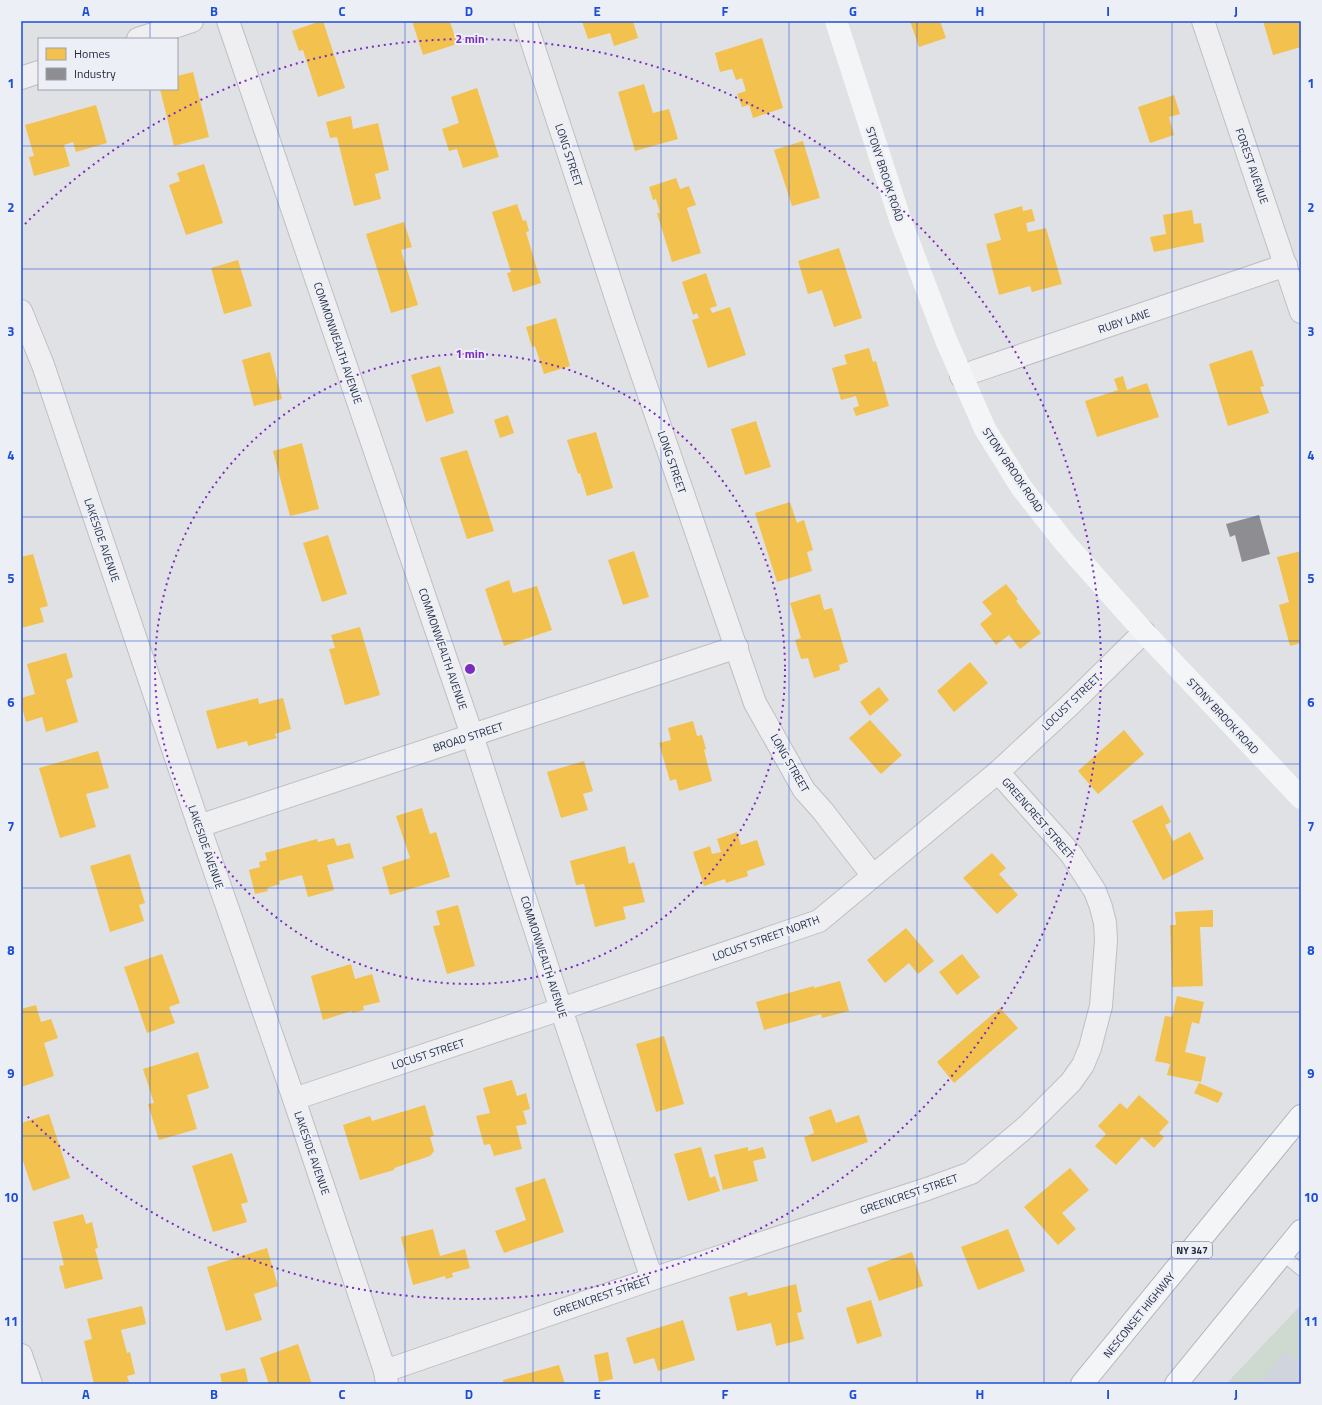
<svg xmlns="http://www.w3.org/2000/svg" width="1322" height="1405" font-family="'Titillium Web',sans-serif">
<rect width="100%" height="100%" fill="#e0e1e5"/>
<polygon fill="#d0d4dc" points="1301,1308 1301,1384 1226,1384"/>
<polygon fill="#ced9cf" points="1301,1305 1301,1364 1285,1351 1258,1384 1226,1384"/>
<g fill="#f2c14e">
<polygon points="321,21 323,21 345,88 318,97 303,50 299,51 292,31"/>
<polygon points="412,21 450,21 457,44 423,55"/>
<polygon points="582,21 633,21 638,38 614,46 610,33 588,39"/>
<polygon points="910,21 940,21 946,38 919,47"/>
<polygon points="1263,21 1301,21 1301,47 1273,55"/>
<polygon points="762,38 783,108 753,118 749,105 742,107 737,94 746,91 742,78 736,80 732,69 720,72 715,53"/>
<polygon points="193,72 209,137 174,146 160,89 177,89 177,76"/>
<polygon points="644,84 653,113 669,109 678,139 635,151 618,92"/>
<polygon points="477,88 499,157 463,168 457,149 449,151 442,129 459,123 451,97"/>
<polygon points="1174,95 1180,114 1169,117 1174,135 1150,143 1138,107"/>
<polygon points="96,105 107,143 76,152 73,142 64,145 70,166 34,176 29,157 34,156 25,125"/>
<polygon points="351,116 353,129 378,123 389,170 375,174 381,199 354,206 337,137 330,138 326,122"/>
<polygon points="803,141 820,198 792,206 774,150"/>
<polygon points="204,164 223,223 186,235 169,185 180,181 177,173"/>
<polygon points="676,178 680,189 689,186 696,205 687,208 701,253 672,262 657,213 660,213 656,199 653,200 649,187"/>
<polygon points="517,204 523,221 526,220 529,231 526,232 541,283 513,292 507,273 511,272 492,212"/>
<polygon points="1022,206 1023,211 1032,209 1035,221 1026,223 1028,232 1046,228 1062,284 1032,292 1030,286 999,295 986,244 1001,240 994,214"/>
<polygon points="1192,210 1194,224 1201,223 1204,242 1154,252 1150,237 1166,234 1163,215"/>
<polygon points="404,222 412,247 401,250 418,305 391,313 366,234"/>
<polygon points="839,248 862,318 834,327 822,290 808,294 798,261"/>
<polygon points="238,260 252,306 224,314 211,268"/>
<polygon points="706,273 717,306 710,308 712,313 730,307 746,355 708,368 692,320 699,318 697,313 693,315 682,282"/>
<polygon points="556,318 570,366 544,374 535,346 532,347 526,327"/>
<polygon points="869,348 873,362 876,361 889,406 856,416 853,408 859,406 856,396 841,400 832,368 847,364 844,355"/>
<polygon points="1252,350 1264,386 1260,387 1269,413 1228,426 1209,364"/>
<polygon points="270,352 282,399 254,406 242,360"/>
<polygon points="440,366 454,413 426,422 411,375"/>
<polygon points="1123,376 1127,390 1147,383 1159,417 1097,437 1085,401 1118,390 1114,379"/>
<polygon points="508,415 514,433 500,438 494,420"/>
<polygon points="756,421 771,467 745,475 731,429"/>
<polygon points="596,432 613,488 587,496 580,473 578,474 567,440"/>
<polygon points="302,443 319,509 290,516 273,451"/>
<polygon points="467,450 494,531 467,539 440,458"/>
<polygon points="790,502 797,523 804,520 813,550 807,552 812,571 777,582 755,513"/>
<polygon points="328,535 347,594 322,602 303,543"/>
<polygon points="634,551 649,597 623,605 608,560"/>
<polygon points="1301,551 1301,643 1290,646 1279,605 1289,602 1277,557"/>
<polygon points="33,554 48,606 40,608 44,622 21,628 21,557"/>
<polygon points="509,580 513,593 537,586 552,630 504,646 485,589"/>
<polygon points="1006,584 1018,599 1016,601 1041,633 1020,649 1009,635 996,645 980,624 992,614 982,602"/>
<polygon points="820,594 824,610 832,608 848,662 839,665 840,670 814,678 808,658 801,659 795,640 801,638 790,603"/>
<polygon points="360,627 380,695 345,705 329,649 335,648 331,635"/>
<polygon points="66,653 73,677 66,680 78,722 46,732 42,717 26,722 21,704 21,698 35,694 27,664"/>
<polygon points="970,662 988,683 954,712 937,691"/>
<polygon points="879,687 889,700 870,716 860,702"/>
<polygon points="258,698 259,704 283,698 291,729 275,734 277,738 248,746 247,741 217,749 206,711"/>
<polygon points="870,720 902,755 881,774 849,738"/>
<polygon points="693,721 697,736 702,735 706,749 704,750 712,781 679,791 676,779 670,781 659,743 671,740 668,728"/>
<polygon points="1124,730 1144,754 1098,794 1078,771"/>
<polygon points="98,751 109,788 86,794 96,827 60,838 39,768"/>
<polygon points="584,761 593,791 583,794 588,810 561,818 547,772"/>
<polygon points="1162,805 1171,822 1165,825 1173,841 1190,832 1204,859 1163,880 1132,821"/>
<polygon points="422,808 430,834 436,832 450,877 390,895 382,867 410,858 396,816"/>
<polygon points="737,832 741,845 757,840 765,865 747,871 748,876 726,883 725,879 704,886 693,852 710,846 712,854 721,852 717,839"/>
<polygon points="334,838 337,846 350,843 354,858 327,865 334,890 308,897 302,875 279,881 280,884 267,888 268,891 255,894 249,870 260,867 259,862 267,860 265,853 317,839 318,842"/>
<polygon points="625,846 629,864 634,862 645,902 623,907 626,919 595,927 584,884 576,885 570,861"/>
<polygon points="992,853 1006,868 999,874 1018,895 997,914 963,878"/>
<polygon points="130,854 145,903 139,905 144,921 110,932 90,866"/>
<polygon points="458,905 475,966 447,974 433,926 440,925 436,911"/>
<polygon points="1213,910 1213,927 1200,927 1203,986 1172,987 1170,925 1176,925 1175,912"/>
<polygon points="906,928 934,961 918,974 909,963 885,983 867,960"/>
<polygon points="162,954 180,1003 169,1007 175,1023 147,1033 124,967"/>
<polygon points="962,954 980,977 957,995 939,972"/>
<polygon points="351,964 355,979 372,974 380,1002 363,1006 364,1010 352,1013 352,1011 323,1020 311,976"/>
<polygon points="840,981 849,1011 822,1018 821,1014 764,1030 756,1002 814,986 814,988"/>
<polygon points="1177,996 1204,1002 1199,1024 1192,1022 1185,1052 1206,1057 1201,1082 1167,1075 1170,1064 1155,1061 1165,1016 1172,1017"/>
<polygon points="36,1005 41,1022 51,1019 58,1038 44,1043 54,1076 21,1087 21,1009"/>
<polygon points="1000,1008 1018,1028 954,1083 937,1062"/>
<polygon points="664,1036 684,1104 656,1112 636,1044"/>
<polygon points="198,1052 209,1088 187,1095 197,1129 159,1140 148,1104 154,1103 143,1069"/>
<polygon points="512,1080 517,1096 526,1093 530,1109 523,1111 527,1124 516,1126 522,1149 494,1156 490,1144 484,1145 476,1116 490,1113 483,1088"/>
<polygon points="1199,1083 1223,1093 1218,1103 1194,1093"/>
<polygon points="1139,1095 1169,1122 1159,1133 1164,1137 1154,1148 1142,1137 1116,1165 1095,1146 1106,1134 1098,1126 1120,1103 1127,1109"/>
<polygon points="425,1105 434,1136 430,1137 434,1151 430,1156 394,1168 394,1170 360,1180 343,1125 370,1116 372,1121"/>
<polygon points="831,1109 836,1123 859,1115 868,1142 812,1162 804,1137 814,1133 809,1117"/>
<polygon points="49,1114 70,1178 33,1191 21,1155 21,1123"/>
<polygon points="701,1147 710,1178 715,1176 720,1191 688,1201 674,1154"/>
<polygon points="748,1147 748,1151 763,1147 766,1158 753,1161 758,1181 723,1190 714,1155"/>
<polygon points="232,1153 248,1202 241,1204 247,1222 213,1232 192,1166"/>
<polygon points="1070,1168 1089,1190 1062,1213 1076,1229 1058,1245 1024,1207"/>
<polygon points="545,1178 564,1232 504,1253 495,1231 526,1220 515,1188"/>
<polygon points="83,1214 86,1224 92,1222 98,1248 95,1249 103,1279 65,1289 59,1266 64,1265 53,1222"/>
<polygon points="433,1229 440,1256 465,1249 470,1268 452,1273 453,1277 446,1279 445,1276 413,1285 401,1237"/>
<polygon points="1008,1229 1025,1271 978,1290 961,1247"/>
<polygon points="267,1248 278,1286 254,1294 262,1320 226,1331 207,1267"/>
<polygon points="912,1252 923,1286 879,1301 867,1268"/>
<polygon points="796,1284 802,1312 797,1313 804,1339 776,1346 771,1323 737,1331 729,1297 747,1292 748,1296"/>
<polygon points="871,1300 882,1336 857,1344 846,1308"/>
<polygon points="142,1306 146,1324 121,1330 127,1353 130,1352 135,1374 127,1376 129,1382 119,1384 94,1384 84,1341 92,1339 87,1319"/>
<polygon points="683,1320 695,1360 658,1371 654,1358 634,1364 626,1338"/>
<polygon points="298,1344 312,1384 269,1384 260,1358"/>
<polygon points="608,1352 613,1379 599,1382 594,1355"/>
<polygon points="559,1365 565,1384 504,1384 503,1380"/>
<polygon points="245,1368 248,1382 240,1384 222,1384 220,1374"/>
</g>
<polygon fill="#8d8d92" points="1259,515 1270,554 1242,562 1235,535 1230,537 1226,524"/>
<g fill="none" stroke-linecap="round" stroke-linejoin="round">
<g stroke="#bebfc3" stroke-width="13">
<polyline id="service" points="1282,1254 1301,1270"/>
</g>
<g stroke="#bebfc3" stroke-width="24">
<g id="minor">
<polyline points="228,21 472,735 561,1009 652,1279"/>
<polyline points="525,21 623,319 755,703 804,790 822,810 873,876"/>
<polyline points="1203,21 1301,312"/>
<polyline points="138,39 192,21"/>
<polyline points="21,78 39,72"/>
<polyline points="21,311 43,365 199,826 294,1099 385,1371 387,1384"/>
<polyline points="961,376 1286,265"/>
<polyline points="199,826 737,647"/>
<polyline points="294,1099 561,1009 819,921 998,772 1072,703 1144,632"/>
<polyline points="21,1355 31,1384"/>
<polyline points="385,1371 652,1279 927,1189 971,1173 1027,1126 1071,1082 1083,1065 1090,1048 1101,1006 1106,940 1105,923 1101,907 1095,891 1071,854 998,772"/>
</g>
</g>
<g stroke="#b2b4ba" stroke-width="24">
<g id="trunk">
<polyline points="1082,1384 1301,1116"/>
<polyline points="1176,1384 1301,1231"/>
</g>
</g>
<use href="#service" stroke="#efeff2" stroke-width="11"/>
<use href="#minor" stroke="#efeff2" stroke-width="22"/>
<polyline stroke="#f4f5f6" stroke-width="22" points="836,21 900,219 946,340 985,429 1021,487 1065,543 1144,632 1301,798"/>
<use href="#trunk" stroke="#f4f5f6" stroke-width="22"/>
</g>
<path fill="none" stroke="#1d4ed8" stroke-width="1" stroke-opacity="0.55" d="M150,21V39M278,21V1384M405,21V1384M533,21V1384M661,21V1384M789,21V1384M917,21V1384M1044,21V1384M1172,21V1384M150,89V1384M21,146H1301M21,269H1301M21,393H1301M21,517H1301M21,641H1301M21,764H1301M21,888H1301M21,1012H1301M21,1136H1301M21,1259H1301"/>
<g fill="none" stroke="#7b2cbf" stroke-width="2" stroke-dasharray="2 4">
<circle cx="470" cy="669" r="315"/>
<path d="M25 224A630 630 0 1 1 25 1114"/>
</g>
<g text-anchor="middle" stroke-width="4" stroke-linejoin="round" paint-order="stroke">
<rect fill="#eceff6" stroke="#616677" stroke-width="1" x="1172" y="1242" width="40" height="16" rx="3"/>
<g font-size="10" font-weight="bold" fill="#252c40">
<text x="1192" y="1254">NY 347</text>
</g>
<g font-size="11" fill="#252c40" stroke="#eceff6">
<text transform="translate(569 155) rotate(72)" y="4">LONG STREET</text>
<text transform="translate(1252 166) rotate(71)" y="4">FOREST AVENUE</text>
<text transform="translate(885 174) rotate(72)" y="4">STONY BROOK ROAD</text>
<text transform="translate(1124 321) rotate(-19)" y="4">RUBY LANE</text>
<text transform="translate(338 343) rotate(71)" y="4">COMMONWEALTH AVENUE</text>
<text transform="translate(672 462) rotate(71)" y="4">LONG STREET</text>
<text transform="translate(1013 470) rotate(56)" y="4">STONY BROOK ROAD</text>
<text transform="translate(102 540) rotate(71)" y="4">LAKESIDE AVENUE</text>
<text transform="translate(443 649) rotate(71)" y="4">COMMONWEALTH AVENUE</text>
<text transform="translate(1071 702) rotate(-44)" y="4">LOCUST STREET</text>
<text transform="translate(1223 716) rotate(47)" y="4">STONY BROOK ROAD</text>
<text transform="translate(468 737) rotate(-18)" y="4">BROAD STREET</text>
<text transform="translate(790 763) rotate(60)" y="4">LONG STREET</text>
<text transform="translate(1038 818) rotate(49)" y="4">GREENCREST STREET</text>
<text transform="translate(206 847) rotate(71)" y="4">LAKESIDE AVENUE</text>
<text transform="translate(766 938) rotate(-20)" y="4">LOCUST STREET NORTH</text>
<text transform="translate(544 957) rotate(72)" y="4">COMMONWEALTH AVENUE</text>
<text transform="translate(428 1054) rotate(-18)" y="4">LOCUST STREET</text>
<text transform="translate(312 1153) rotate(71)" y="4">LAKESIDE AVENUE</text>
<text transform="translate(909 1194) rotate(-19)" y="4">GREENCREST STREET</text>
<text transform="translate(602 1296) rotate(-19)" y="4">GREENCREST STREET</text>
<text transform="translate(1139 1315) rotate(-51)" y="4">NESCONSET HIGHWAY</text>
</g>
</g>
<circle cx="470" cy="669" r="6" fill="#7b2cbf" stroke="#eceff6" stroke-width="2"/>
<g font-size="12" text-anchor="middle" font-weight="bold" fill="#7b2cbf" stroke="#eceff6" stroke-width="4" stroke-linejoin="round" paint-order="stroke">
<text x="470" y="43">2 min</text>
<text x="470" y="358">1 min</text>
</g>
<rect width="1322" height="1405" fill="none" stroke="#eceff6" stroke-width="44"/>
<rect x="38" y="38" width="140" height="52" fill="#eceff6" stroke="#9ca1ad"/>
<rect x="46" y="48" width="20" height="12" fill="#f2c14e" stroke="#9ca1ad"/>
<text x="74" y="58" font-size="12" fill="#252c40">Homes</text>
<rect x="46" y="68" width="20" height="12" fill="#8d8d92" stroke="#9ca1ad"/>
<text x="74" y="78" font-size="12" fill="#252c40">Industry</text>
<rect x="22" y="22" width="1278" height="1361" fill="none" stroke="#1d4ed8" stroke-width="1.5"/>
<g font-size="13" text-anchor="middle" font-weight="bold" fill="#1d4ed8">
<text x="86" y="16">A</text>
<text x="214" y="16">B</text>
<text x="342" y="16">C</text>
<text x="469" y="16">D</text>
<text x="597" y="16">E</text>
<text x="725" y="16">F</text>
<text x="853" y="16">G</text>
<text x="980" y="16">H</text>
<text x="1108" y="16">I</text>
<text x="1236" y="16">J</text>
<text x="11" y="88">1</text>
<text x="1311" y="88">1</text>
<text x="11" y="212">2</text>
<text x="1311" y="212">2</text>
<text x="11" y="336">3</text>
<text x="1311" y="336">3</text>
<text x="11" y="460">4</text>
<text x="1311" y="460">4</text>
<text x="11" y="583">5</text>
<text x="1311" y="583">5</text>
<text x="11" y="707">6</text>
<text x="1311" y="707">6</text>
<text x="11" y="831">7</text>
<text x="1311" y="831">7</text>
<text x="11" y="955">8</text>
<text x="1311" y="955">8</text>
<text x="11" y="1078">9</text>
<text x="1311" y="1078">9</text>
<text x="11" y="1202">10</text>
<text x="1311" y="1202">10</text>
<text x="11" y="1326">11</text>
<text x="1311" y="1326">11</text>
<text x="86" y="1399">A</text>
<text x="214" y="1399">B</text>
<text x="342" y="1399">C</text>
<text x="469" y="1399">D</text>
<text x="597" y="1399">E</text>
<text x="725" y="1399">F</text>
<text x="853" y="1399">G</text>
<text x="980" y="1399">H</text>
<text x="1108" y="1399">I</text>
<text x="1236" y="1399">J</text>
</g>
</svg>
